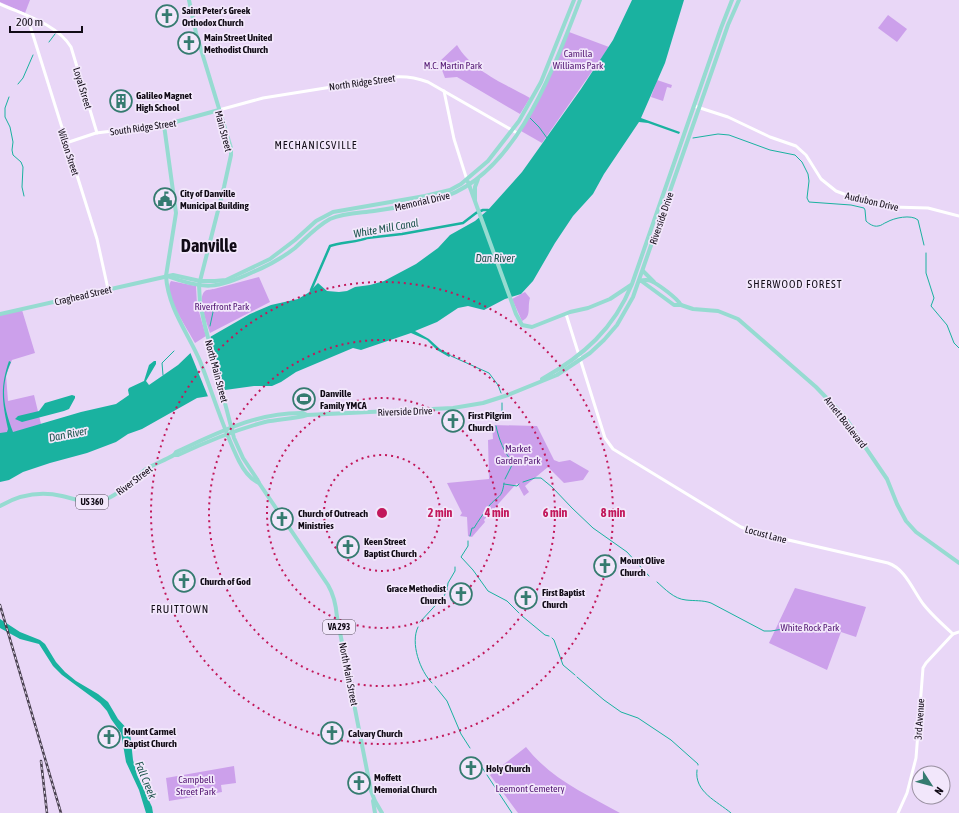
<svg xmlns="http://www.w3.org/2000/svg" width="959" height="813" font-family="'Asap Condensed',sans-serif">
<rect width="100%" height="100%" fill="#e9d7f7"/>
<g fill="#cca0eb">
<polygon points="0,0 30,0 25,13 0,2"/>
<polygon points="888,15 907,29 897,42 878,28"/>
<polygon points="569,32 609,47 542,143 521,131"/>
<path d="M457,45C472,71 505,84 530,98L520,114L457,77L445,78L439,62Z"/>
<polygon points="657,80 672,85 671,88 667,87 663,101 651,97"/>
<path d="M259,277L270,302L210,333C207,324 195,294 207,290C208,290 214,289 214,289Z"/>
<path d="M171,281L196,286L197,305L206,336L195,343C189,331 162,293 171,281Z"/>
<path d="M525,292L530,298C527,308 532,316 522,321L512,299Z"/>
<polygon points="22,310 35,353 12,360 6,375 8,401 34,395 42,428 0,435 0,315"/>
<polygon points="492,425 537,426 554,460 559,462 570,460 589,471 583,480 564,483 548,467 525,486 529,492 524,496 517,483 484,520 485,522 472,537 468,536 467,517 460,516 462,513 447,483 489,479 488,440 493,439"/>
<polygon points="795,588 866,607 856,637 841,632 827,670 769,643"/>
<path d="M526,747C551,779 586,794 620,813H518L490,775Z"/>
<polygon points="234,766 236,783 221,785 222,792 169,801 166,778"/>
</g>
<g fill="#1ab2a0">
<path d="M632,0H684L665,63L641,118L680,132L679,134L648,123L639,122L604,174L593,194L573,216L555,243L533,281L521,294L505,299L484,310L468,306L458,308L437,322L415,331L429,339L440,349L451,355L449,357L437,350L427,340L411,333L361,350L353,348L296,372L281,382L272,386H254L225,390L216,395L197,398L142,429L128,434L116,442L87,453L50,463L23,472L9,480L0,482V433L7,432L8,429C2,402 0,387 9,361L11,362C0,387 3,406 13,432L81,412L116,404L129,395L128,390L129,388L144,381L149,365L154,361H156V364L146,381L149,385L178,365L203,341L250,314L271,305L298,299L308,293L318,283L327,291L339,292L347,291L355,287L370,285L384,281L416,264L438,248L450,235L475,221L488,210L522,172L581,89L613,40Z"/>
<polygon points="72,395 75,396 75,398 69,409 64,411 22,422 15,419 18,416 39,411 45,403"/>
<polygon points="0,619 20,632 40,640 45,644 56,662 65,672 76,681 98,694 108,702 118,719 130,732 133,760 137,775 152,807 153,813 146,813 139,790 126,762 121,733 111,719 107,711 100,703 62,675 53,666 39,644 20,639 0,628"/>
</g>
<polygon fill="#e9d7f7" points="210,335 225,392 217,397 209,399 190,352 202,340"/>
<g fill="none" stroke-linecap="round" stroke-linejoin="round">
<g stroke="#1ab2a0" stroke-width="1">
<polyline points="49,42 55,34"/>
<polyline points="18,84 23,78 33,55"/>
<polyline points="9,97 5,108 5,117 10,127 13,142 12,150 13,155 21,162 23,167 22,187 24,196"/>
<polyline points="530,118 539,127 547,138"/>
<path d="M693,138L718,134L729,135L770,150L795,155L802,162L808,174L809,181L807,198L809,202L851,205L864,208L865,210L866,221C869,224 874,227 878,226C881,226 884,223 887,222C894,218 911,214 918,220L924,245"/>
<polyline points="926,253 926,273 934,298 931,306 947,325 954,343 959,348"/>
<polyline points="208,305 213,312 210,326"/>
<polyline points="451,356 489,373 498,385 501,393"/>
<polyline points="163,375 162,363 174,351"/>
<polyline points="496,422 502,412 502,403"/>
<path d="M496,426C499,440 504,452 513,463L505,479"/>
<polyline points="523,482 535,478 541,478 552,487 572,508 593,528 627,552 649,576"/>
<polyline points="504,484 517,486 519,484"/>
<path d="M470,536L472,528H474C478,521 484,513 489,506C498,495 502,499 504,483"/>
<polyline points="468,541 468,546 461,557 473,570 488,591 507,601 519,613"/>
<path d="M657,582C665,589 674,599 686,600C694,601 703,600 711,603L764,631H771L796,627"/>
<polyline points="522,616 545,635 549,636"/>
<polyline points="420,622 444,596 447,590 448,583 455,571 455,567"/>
<path d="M418,627C410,643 420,671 432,683"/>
<polyline points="552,638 554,640 563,665 575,675"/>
<polyline points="577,677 604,700 621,712 638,718 671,740 698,764 698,765"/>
<polyline points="435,686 447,701 461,734 470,748"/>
<polyline points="476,758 485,772"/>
<path d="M697,770C694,792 717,801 731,813"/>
<polyline points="487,775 512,813"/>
</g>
<path stroke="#1ab2a0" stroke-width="2.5" d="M311,290L330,246C339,243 362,241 367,238L402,234L463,223L476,213L483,210H488"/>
<g stroke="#fff" stroke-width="3">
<path d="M0,4C24,15 57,24 71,47L97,133"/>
<polyline points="27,16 97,239 108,289"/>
<polyline points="444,91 454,139 467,180"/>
<polyline points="694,106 728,117 770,137 796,146 806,155 821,179 836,191 849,196 892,207 928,208 959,216"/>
<path d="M219,110L263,98L394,77C407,76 417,78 428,82L517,133"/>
<polyline points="66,143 96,133 164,125"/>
<path d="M566,314L605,438L613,449L741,527L754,532L888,563C906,569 913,591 924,605C932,615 943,625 953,634"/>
<polyline points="898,813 907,793 916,758 923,668 926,663 953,634 959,632"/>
</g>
<g stroke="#96dbd1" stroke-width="4">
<path d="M189,0L196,33L231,148V155L224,187L199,285L200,303L205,326L234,438L243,458L257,479L259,483L328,585C334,595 336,605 337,617L371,791L375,801L382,813"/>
<path d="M219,110L164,125L176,213L166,276C168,308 188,333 200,361C213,394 223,429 239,461C243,469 250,479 259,483"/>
<polyline points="468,182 516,314 522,325 532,327 570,312 588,308 610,299 631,285"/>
<polyline points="475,200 475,187 478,179"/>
<polyline points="643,271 654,282"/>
<path d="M167,276C204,290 217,289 253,272C268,266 282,258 295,248C306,238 317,226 330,219C344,213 360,213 374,211C395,208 417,204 437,199C515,179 554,67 580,0"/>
<polyline points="640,280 674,305 681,305 693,309 718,311 738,319 816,387 844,416 887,479 897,504 906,521 916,532 959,563"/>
<path d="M639,281C643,280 647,279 651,281C658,284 677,298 681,305"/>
<polyline points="0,314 173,275 200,281 215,281 226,280 270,259 295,240 316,221 333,212 425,196 450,190 461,184 488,161 519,121 541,82 574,0"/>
<path d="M542,379C583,356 614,329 632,284L721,28L732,0"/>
<path d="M174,455H178C206,442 235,430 265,422C279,419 294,419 307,415L453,408L483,403L508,395L557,375L590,353L604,340L617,325L633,297L728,25L739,0"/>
<path d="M0,506C19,495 40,491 62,496C75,499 88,504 101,501C119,496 132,480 146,469C155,464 165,460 174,455L176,452C218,433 257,412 303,413L307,415"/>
<polyline points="373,801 375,813"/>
</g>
<g stroke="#483f4f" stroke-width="2.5">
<g id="rail">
<polyline points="0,605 61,813"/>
<polyline points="41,761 47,813"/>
</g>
</g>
<use href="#rail" stroke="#f2e7fb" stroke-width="1" stroke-dasharray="3" stroke-linecap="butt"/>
</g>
<g fill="none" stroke="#c2185b" stroke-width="2" stroke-dasharray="2 4">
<circle cx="382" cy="513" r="58"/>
<circle cx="382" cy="513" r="115"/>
<circle cx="382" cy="513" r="173"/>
<circle cx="382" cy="513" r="231"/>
</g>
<defs>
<g id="church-ring" transform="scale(1.15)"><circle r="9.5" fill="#f2e7fb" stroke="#357b70" stroke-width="1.5"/><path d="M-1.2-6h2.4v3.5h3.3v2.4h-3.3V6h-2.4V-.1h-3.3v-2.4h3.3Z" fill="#357b70"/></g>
<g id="building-ring" transform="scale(1.15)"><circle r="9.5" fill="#f2e7fb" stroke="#357b70" stroke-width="1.5"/><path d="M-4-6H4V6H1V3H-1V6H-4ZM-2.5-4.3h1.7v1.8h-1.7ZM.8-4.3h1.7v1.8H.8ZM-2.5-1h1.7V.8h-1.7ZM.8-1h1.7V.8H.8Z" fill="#357b70"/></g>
<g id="civic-ring" transform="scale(1.15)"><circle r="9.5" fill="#f2e7fb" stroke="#357b70" stroke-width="1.5"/><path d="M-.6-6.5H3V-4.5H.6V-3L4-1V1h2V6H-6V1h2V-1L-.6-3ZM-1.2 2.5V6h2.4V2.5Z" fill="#357b70"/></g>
<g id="stadium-ring" transform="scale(1.15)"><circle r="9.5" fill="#f2e7fb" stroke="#357b70" stroke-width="1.5"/><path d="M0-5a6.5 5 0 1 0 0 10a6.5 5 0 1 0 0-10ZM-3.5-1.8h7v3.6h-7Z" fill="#357b70"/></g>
</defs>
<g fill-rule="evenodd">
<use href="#church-ring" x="167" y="16"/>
<use href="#church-ring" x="189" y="43"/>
<use href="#building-ring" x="121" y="101"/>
<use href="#civic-ring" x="165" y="199"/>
<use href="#stadium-ring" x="304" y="399"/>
<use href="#church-ring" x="453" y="421"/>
<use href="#church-ring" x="282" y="519"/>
<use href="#church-ring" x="348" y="547"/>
<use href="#church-ring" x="605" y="566"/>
<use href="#church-ring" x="184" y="581"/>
<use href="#church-ring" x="461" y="594"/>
<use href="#church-ring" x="526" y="598"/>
<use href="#church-ring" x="332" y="733"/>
<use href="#church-ring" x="109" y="737"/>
<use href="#church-ring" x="471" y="768"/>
<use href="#church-ring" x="359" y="783"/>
</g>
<g text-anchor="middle" stroke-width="3.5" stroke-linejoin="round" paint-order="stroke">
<g fill="#f2e7fb" stroke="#544d5b" stroke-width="1">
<rect x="76" y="495" width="32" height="14" rx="3"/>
<rect x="323" y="620" width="32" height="14" rx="3"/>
</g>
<g font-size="9" font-weight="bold" fill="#110b16">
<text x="92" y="505">US 360</text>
<text x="339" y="630">VA 293</text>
</g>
<g font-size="10" font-weight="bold" fill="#110b16" stroke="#f2e7fb" text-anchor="start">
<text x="182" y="14">Saint Peter's Greek<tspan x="182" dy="12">Orthodox Church</tspan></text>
<text x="204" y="41">Main Street United<tspan x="204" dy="12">Methodist Church</tspan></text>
<text x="136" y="99">Galileo Magnet<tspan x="136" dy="12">High School</tspan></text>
<text x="180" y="197">City of Danville<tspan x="180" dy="12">Municipal Building</tspan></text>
<text x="320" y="397">Danville<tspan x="320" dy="12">Family YMCA</tspan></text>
<text x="468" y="419">First Pilgrim<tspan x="468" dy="12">Church</tspan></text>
<text x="298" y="517">Church of Outreach<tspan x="298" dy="12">Ministries</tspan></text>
<text x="364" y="545">Keen Street<tspan x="364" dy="12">Baptist Church</tspan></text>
<text x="620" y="564">Mount Olive<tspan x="620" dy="12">Church</tspan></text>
<text x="200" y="585">Church of God</text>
<text x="446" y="592" text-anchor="end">Grace Methodist<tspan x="446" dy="12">Church</tspan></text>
<text x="542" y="596">First Baptist<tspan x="542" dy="12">Church</tspan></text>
<text x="124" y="735">Mount Carmel<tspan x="124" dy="12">Baptist Church</tspan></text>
<text x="348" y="737">Calvary Church</text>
<text x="486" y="772">Holy Church</text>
<text x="374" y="781">Moffett<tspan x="374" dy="12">Memorial Church</tspan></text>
</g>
<g font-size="10" fill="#521672" stroke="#f2e7fb">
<text x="578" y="57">Camilla<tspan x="578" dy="12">Williams Park</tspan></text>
<text x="453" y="69">M.C. Martin Park</text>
<text x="222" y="310">Riverfront Park</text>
<text x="518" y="452">Market<tspan x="518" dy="12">Garden Park</tspan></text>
<text x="810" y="631">White Rock Park</text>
<text x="196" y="783">Campbell<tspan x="196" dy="12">Street Park</tspan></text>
<text x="530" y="792">Leemont Cemetery</text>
</g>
<g font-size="10" fill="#110b16" stroke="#f2e7fb">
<text transform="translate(362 82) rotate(-8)" y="4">North Ridge Street</text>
<text transform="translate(83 88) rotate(73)" y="4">Loyal Street</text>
<text transform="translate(143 127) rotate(-8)" y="4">South Ridge Street</text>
<text transform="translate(224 131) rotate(75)" y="4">Main Street</text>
<text transform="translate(69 152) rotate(72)" y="4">Wilson Street</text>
<text transform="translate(422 201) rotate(-13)" y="4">Memorial Drive</text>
<text transform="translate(872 201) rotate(13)" y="4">Audubon Drive</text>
<text transform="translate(661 218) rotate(-71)" y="4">Riverside Drive</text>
<text transform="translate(83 295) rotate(-13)" y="4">Craghead Street</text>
<text transform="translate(217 371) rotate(75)" y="4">North Main Street</text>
<text transform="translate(405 411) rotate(-2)" y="4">Riverside Drive</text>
<text transform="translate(846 422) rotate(52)" y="4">Arnett Boulevard</text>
<text transform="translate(134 480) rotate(-37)" y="4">River Street</text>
<text transform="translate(766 534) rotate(15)" y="4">Locust Lane</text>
<text transform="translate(349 674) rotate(79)" y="4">North Main Street</text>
<text transform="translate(919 719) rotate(-86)" y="4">3rd Avenue</text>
</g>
<g font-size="11" letter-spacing="1" fill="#110b16" stroke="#f2e7fb">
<text x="316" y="149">MECHANICSVILLE</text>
<text x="795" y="288">SHERWOOD FOREST</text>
<text x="180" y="613">FRUITTOWN</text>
</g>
<g font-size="11" font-style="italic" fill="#1b534b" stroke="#f2e7fb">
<text transform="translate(386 228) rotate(-10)" y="4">White Mill Canal</text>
<text x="495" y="262">Dan River</text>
<text transform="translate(68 434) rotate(-11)" y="4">Dan River</text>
<text transform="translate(146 780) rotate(68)" y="4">Fall Creek</text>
</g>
<g font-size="18" font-weight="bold" fill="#110b16" stroke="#f2e7fb">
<text x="209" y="252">Danville</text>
</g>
</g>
<circle cx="382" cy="513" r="6" fill="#c2185b" stroke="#f2e7fb" stroke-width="2"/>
<g font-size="12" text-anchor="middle" font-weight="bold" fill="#c2185b" stroke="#f2e7fb" stroke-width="3.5" stroke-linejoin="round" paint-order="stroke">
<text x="440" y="517">2 min</text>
<text x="497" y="517">4 min</text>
<text x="555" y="517">6 min</text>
<text x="613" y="517">8 min</text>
</g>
<g transform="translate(931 785) rotate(126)"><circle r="19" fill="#f2e7fb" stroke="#988f9f"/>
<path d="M0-3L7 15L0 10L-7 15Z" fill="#357b70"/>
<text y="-6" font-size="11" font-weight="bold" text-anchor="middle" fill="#110b16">N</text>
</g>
<path d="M10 26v6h72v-6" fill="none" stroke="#110b16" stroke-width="2"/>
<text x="16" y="26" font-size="12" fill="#110b16" stroke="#f2e7fb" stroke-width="3" paint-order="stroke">200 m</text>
</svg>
